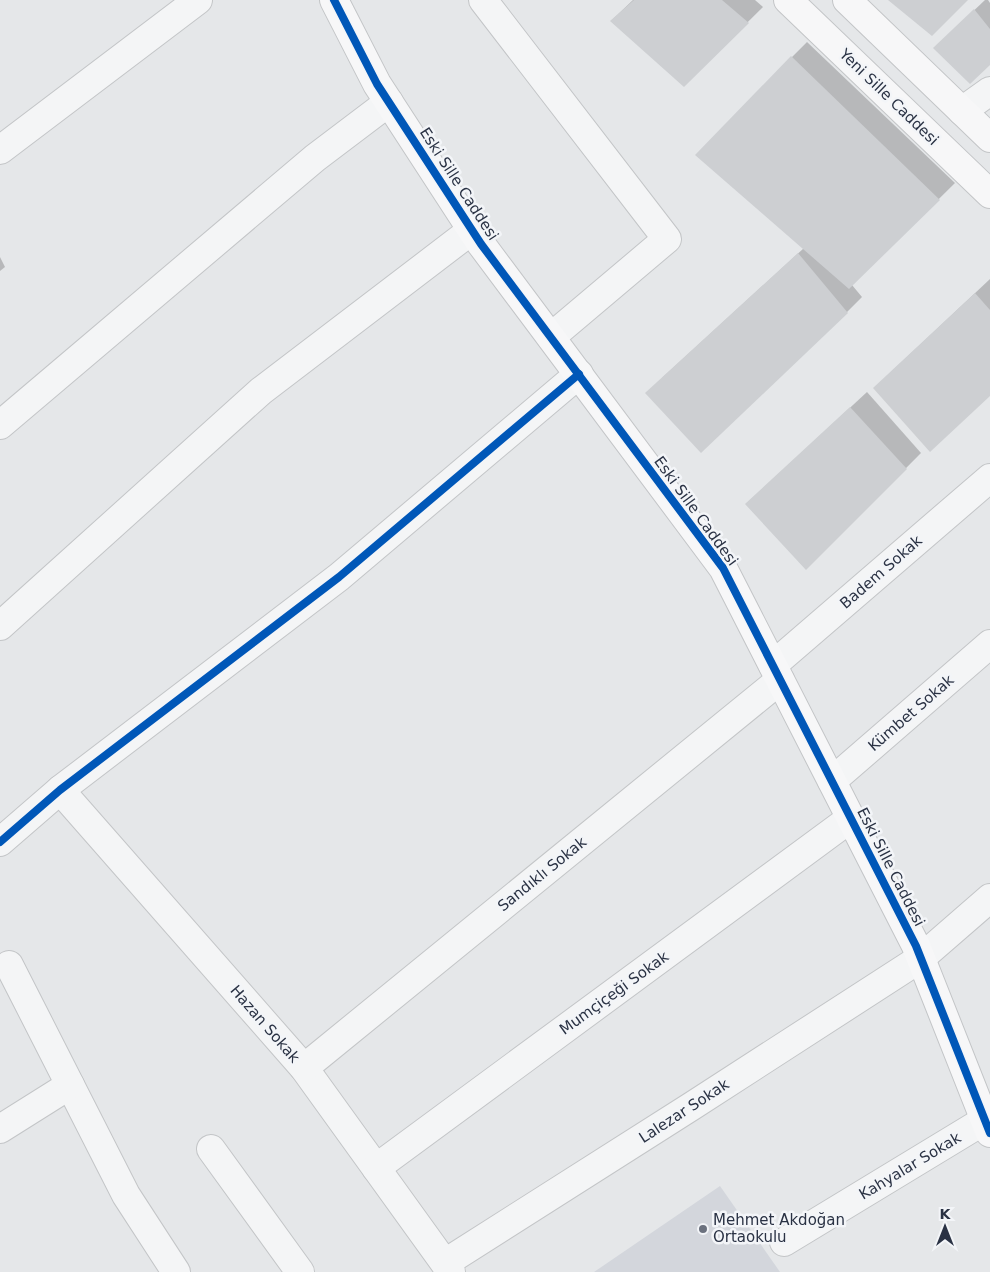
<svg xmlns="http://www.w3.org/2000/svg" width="990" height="1272" font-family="'DejaVu Sans',sans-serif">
<rect width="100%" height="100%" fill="#e5e7e9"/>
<polygon fill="#d3d6dc" points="720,1186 780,1272 594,1272"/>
<g fill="#0003">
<polygon points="633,0 755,0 763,7 684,85 611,21"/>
<polygon points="985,0 988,0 990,3 990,64 946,37"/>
<polygon points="807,42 955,183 852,285 862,297 847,312 662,378 804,248 792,57"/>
<polygon points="0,257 5,267 0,271"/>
<polygon points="990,279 990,394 890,373"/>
<polygon points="867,392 921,453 806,569 746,504"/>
</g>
<g fill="#cdcfd2">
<polygon points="634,0 722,0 749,23 684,87 610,21"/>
<polygon points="888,0 968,0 932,36"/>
<polygon points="974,9 990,29 990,65 970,84 933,48"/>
<polygon points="791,56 940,200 849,289 695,155"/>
<polygon points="798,253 848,313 701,453 645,393"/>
<polygon points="975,293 990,310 990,396 930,452 873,388"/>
<polygon points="850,407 907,469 806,570 745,504"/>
</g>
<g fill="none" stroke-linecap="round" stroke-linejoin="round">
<g stroke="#c3c5c7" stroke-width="30">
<g id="street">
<polyline points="483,0 667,239 551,337"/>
<polyline points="962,111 990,91"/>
<polyline points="0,150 198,0"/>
<polyline points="0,425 315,158 389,102"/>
<polyline points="0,626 261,391 472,230"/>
<polyline points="773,665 990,478"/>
<polyline points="832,781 990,644"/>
<polyline points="60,790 304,1068 451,1272"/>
<polyline points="0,842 60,790 339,577 579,374"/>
<polyline points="9,965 126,1195 176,1272"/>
<polyline points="304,1068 780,680"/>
<polyline points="0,1129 70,1085"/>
<polyline points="211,1149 300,1272"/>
<polyline points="376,1168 851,818"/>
<polyline points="784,1242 990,1117"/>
<polyline points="445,1263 692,1106 921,958 990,898"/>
</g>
</g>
<g stroke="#c3c5c7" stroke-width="30">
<g id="secondary">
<polyline points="334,0 377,84 481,244 723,568 916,946 990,1133"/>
<polyline points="788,0 990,194"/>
<polyline points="847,0 990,138"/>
</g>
</g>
<use href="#street" stroke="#f4f5f6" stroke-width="28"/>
<use href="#secondary" stroke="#f7f7f8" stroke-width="28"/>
<g stroke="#f3f5f8" stroke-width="11">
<g id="cycleway">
<polyline points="334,0 377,84 481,244 723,568 916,946 990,1133"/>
<polyline points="0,842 60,790 339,577 579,374"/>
</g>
</g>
<use href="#cycleway" stroke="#0057b8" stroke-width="8"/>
</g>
<circle fill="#6b717e" stroke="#f3f5f8" stroke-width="2" cx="703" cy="1229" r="5"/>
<g text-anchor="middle" stroke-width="5" stroke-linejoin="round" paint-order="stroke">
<g font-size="15" fill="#2a3244" stroke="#f3f5f8">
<text transform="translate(889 97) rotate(44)" y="5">Yeni Sille Caddesi</text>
<text transform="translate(459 184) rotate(57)" y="5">Eski Sille Caddesi</text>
<text transform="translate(696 511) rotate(54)" y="5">Eski Sille Caddesi</text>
<text transform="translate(881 572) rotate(-41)" y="5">Badem Sokak</text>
<text transform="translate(911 713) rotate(-41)" y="5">Kümbet Sokak</text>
<text transform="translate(891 867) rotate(63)" y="5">Eski Sille Caddesi</text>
<text transform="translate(542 874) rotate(-39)" y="5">Sandıklı Sokak</text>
<text transform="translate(614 993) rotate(-36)" y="5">Mumçiçeği Sokak</text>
<text transform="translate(265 1024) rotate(49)" y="5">Hazan Sokak</text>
<text transform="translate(684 1111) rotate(-33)" y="5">Lalezar Sokak</text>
<text transform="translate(910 1166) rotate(-31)" y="5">Kahyalar Sokak</text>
</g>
<g font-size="15" fill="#2a3244" stroke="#f3f5f8" text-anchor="start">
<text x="713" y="1225">Mehmet Akdoğan<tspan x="713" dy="17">Ortaokulu</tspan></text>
</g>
</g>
<g transform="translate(945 1227)" stroke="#f3f5f8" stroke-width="4" paint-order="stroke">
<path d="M0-4L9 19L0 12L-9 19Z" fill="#2a3244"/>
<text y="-8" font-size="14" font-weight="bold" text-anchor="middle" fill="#2a3244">K</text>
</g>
</svg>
